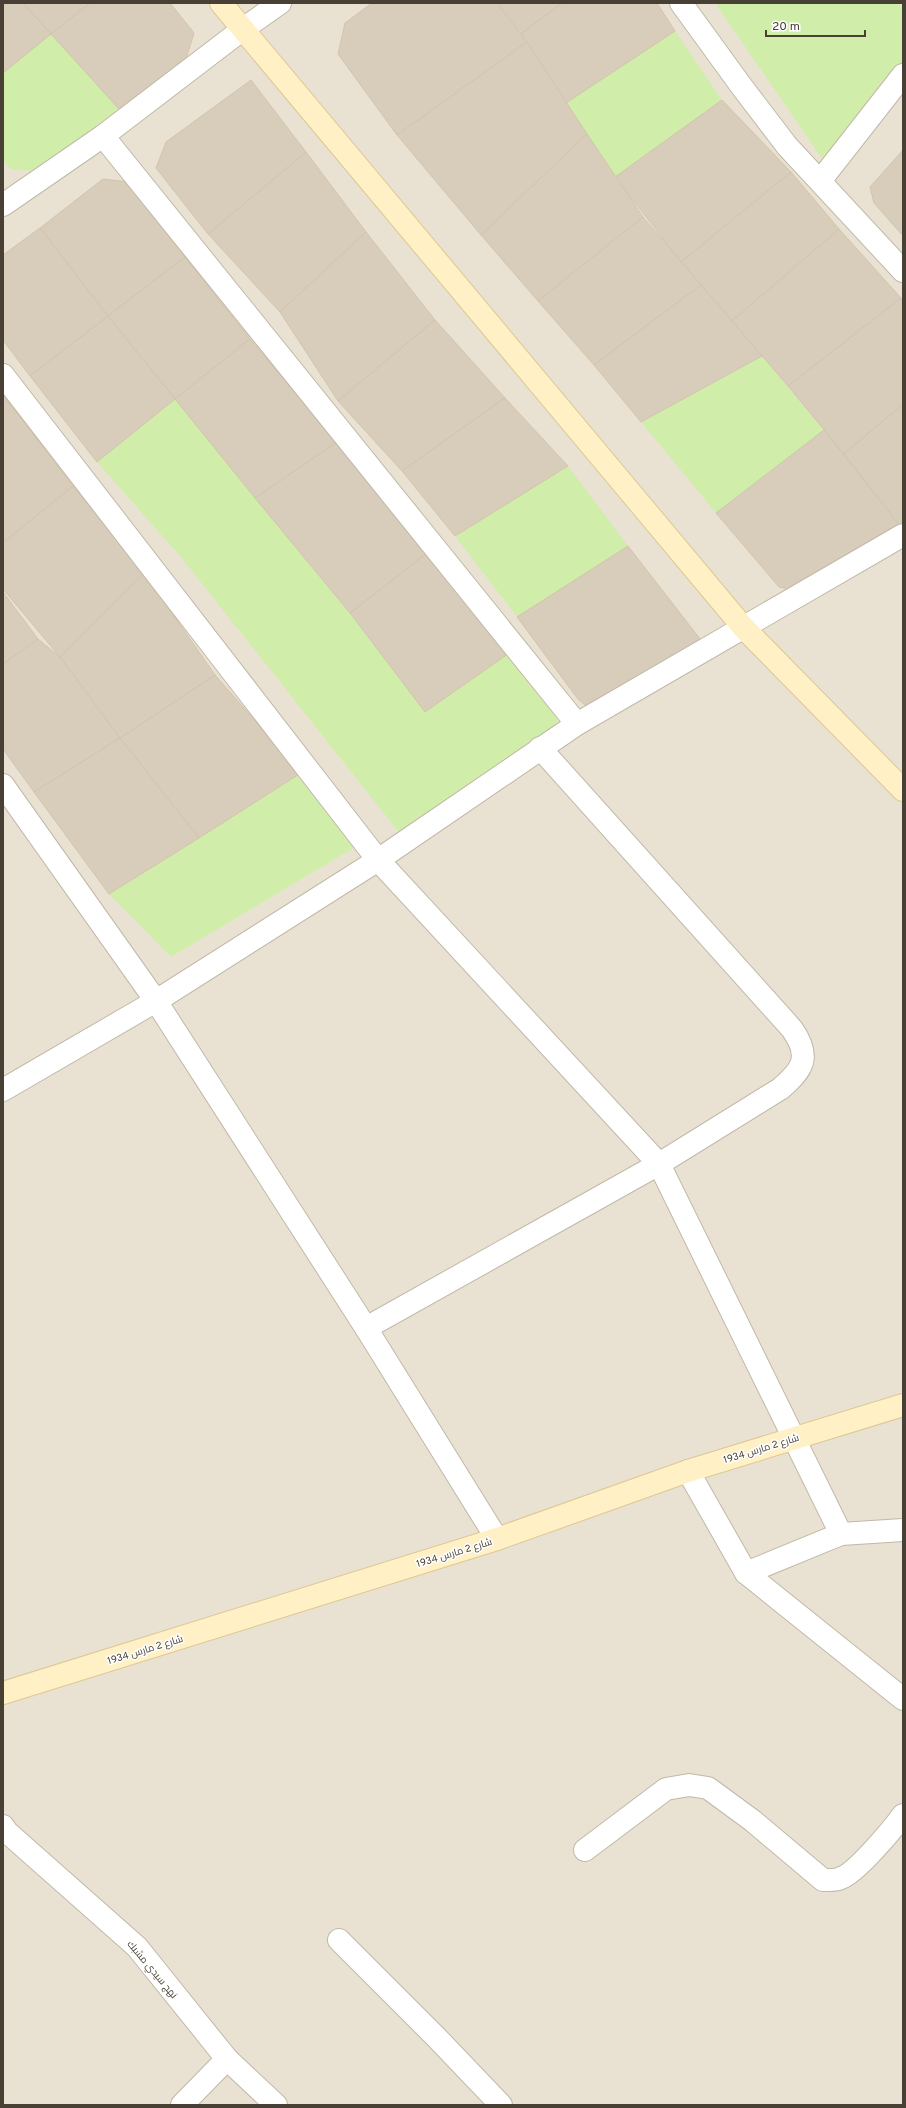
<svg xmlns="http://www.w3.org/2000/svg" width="906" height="2108" font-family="Overpass,Cairo,sans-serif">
<rect width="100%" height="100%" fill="#f5f0e6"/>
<rect fill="#e9e2d3" x="3" y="3" width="900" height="2102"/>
<g fill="#d0eeaa">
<polygon points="715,3 903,3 903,69 825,163"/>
<polygon points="675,31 722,100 615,177 566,103"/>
<polygon points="51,34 119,109 34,171 11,169 3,160 3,73"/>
<polygon points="762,356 824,430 716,513 641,422"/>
<polygon points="175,399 340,601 425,711 508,654 557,718 556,729 402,836 180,556 97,462"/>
<polygon points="568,466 628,546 517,617 455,536"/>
<polygon points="301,773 360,844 171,957 109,894"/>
</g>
<g fill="#d8ccba" stroke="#d3c4ac">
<polygon points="3,3 23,3 51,34 3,73"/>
<polygon points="23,3 90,3 51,34"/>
<polygon points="90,3 170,3 194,33 185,62 119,109 51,34"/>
<polygon points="372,3 497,3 527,42 397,135 338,54 345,23"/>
<polygon points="497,3 562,3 521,34"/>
<polygon points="562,3 657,3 675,31 566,103 521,34"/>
<polygon points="527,42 587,134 481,235 397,135"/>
<polygon points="251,80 306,152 208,234 156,168 166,142"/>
<polygon points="722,100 791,172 681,262 615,177"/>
<polygon points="587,134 643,217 538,301 481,235"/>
<polygon points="903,150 903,236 874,203 870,187"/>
<polygon points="306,152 366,232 280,312 208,234"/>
<polygon points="791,172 839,229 732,321 681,262"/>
<polygon points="103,179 129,182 185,257 108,316 40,228"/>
<polygon points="643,217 701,285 594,365 538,301"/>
<polygon points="40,228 108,316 30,376 3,340 3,255"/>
<polygon points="839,229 901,298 788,386 732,321"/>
<polygon points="366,232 435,320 338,401 280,312"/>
<polygon points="185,257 250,339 175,399 108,316"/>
<polygon points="701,285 762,356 641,422 594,365"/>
<polygon points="901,298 903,300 903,404 844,454 788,386"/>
<polygon points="108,316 175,399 97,462 30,376"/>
<polygon points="435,320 505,398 402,471 338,401"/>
<polygon points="250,339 337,442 255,498 175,399"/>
<polygon points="3,395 73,486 3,543"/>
<polygon points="505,398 568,466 455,536 402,471"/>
<polygon points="903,404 903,526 901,527 844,454"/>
<polygon points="824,430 901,527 794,590 779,587 716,513"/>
<polygon points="337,442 427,553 350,613 255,498"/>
<polygon points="73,486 144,573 60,657 3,589 3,543"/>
<polygon points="628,546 704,644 591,710 578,699 517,617"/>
<polygon points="427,553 508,654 425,712 350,613"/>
<polygon points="144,573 215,675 120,738 60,657"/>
<polygon points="3,592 38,639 3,664"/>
<polygon points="38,639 60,657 120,738 34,792 3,749 3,664"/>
<polygon points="215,675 301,773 199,838 120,738"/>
<polygon points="120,738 199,838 109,894 34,792"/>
</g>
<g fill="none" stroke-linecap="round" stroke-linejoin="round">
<g stroke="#c1b8a7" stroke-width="24">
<g id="street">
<polyline points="681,3 742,87 787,146 903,271"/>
<polyline points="103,136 577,724"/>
<polyline points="820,181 903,75"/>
<polyline points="3,205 103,136 243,29 280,3"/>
<polyline points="3,375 378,860 659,1164 841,1534"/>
<polyline points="3,785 156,1001 366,1328"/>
<polyline points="3,1090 156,1001 378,860 577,724 903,535"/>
<polyline points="688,1471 746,1573 903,1699"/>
<path d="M497,1539L366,1328L659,1164L780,1089C804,1069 811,1056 792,1029L540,748"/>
<polyline points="746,1573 841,1534 903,1530"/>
<polyline points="3,1826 7,1832 137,1947 227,2059 276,2105"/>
<path d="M585,1850L666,1789L689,1785L708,1788L753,1821L823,1880C829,1880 835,1881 841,1878C856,1873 893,1829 903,1815"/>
<polyline points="339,1940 436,2037 501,2105"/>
<polyline points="182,2105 227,2059"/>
</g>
</g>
<g stroke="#ddc892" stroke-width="24">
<g id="secondary">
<polyline points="221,3 743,627 903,790"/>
<polyline points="3,1693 497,1539 688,1471 903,1405"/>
</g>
</g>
<use href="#street" stroke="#fff" stroke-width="22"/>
<use href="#secondary" stroke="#fff0c6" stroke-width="22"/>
</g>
<g text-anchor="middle" stroke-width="3" stroke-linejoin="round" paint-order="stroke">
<g font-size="10" fill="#484034" stroke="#fff">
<text transform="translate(761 1448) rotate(-17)" y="4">شارع 2 مارس 1934</text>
<text transform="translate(454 1552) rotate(-17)" y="4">شارع 2 مارس 1934</text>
<text transform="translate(145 1649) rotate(-17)" y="4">شارع 2 مارس 1934</text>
<text transform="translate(153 1969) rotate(50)" y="4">نهج سيدي مشبك</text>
</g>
</g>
<rect width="906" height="2108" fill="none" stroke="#484034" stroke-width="8"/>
<path d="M766 30v6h99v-6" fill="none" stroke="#484034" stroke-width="2"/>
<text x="772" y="30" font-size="12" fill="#484034" stroke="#ffffff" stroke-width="3" paint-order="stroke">20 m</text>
</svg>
